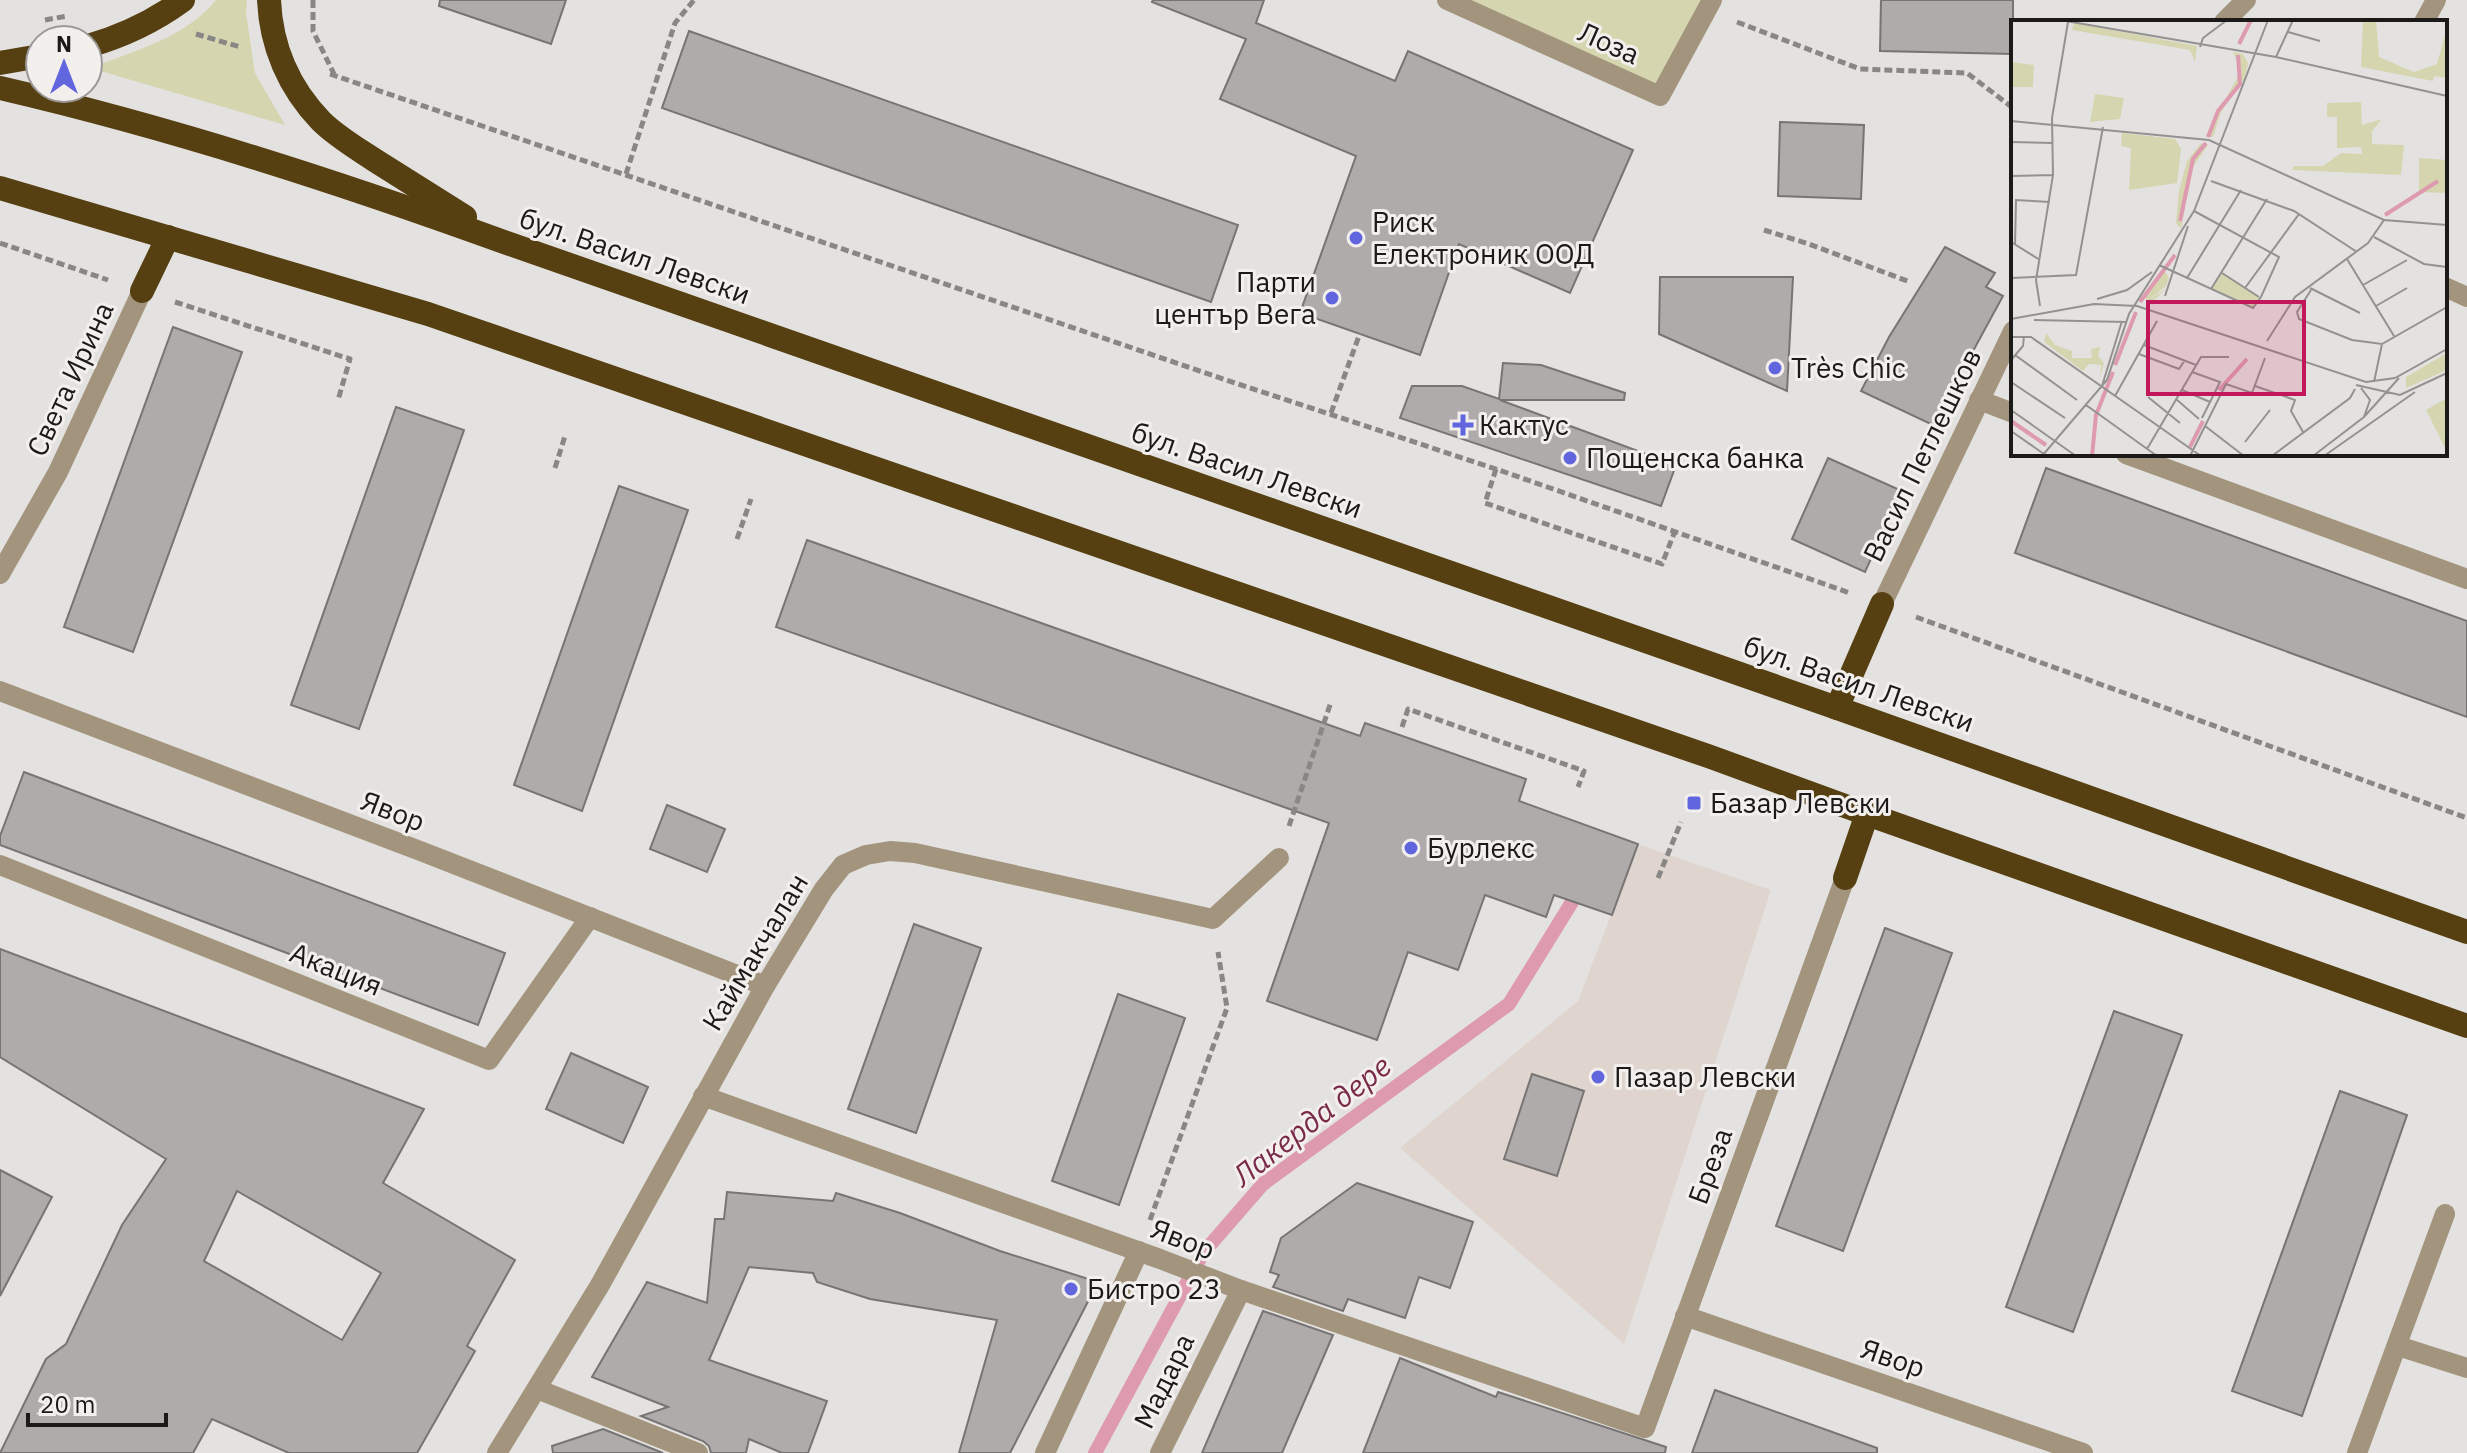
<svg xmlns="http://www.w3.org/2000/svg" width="2467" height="1453" font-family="'IBM Plex Sans',sans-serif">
<rect width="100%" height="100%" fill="#e4e2e0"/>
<polygon fill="#dfd5ce" points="1638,844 1771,890 1624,1344 1400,1148 1578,1001"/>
<g fill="#d5d6b0">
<path d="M216,0H247L246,13L255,73L285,125L90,68C134,51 185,38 216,0Z"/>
<polygon points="1448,0 1713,0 1660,96"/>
</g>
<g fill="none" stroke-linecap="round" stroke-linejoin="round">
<polyline stroke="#de9aae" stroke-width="14" points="1095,1453 1203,1253 1263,1184 1509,1004 1572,902"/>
</g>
<g fill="#afabab" stroke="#777474" stroke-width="2" fill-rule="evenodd">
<polygon points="440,0 566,0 551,44 439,6"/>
<polygon points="1153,0 1264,0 1256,23 1395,81 1408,51 1633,150 1570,293 1459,244 1420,355 1300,313 1356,156 1220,99 1246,39 1152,2"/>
<polygon points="1881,0 2013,0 2013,54 1880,51"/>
<polygon points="689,31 1238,225 1211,302 662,108"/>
<polygon points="1780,122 1864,125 1861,199 1778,196"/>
<polygon points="1945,247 1995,273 1986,287 2003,296 1960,375 1937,427 1861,391 1889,337"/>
<polygon points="1660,277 1793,277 1787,391 1659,334"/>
<polygon points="173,327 242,352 133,652 64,627"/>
<polygon points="1503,363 1541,365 1625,393 1624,400 1500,400 1676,465 1661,506 1400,418 1412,386 1462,386 1499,399"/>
<polygon points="396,407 464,430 359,729 291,705"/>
<polygon points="1828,458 1902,491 1865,572 1792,539"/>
<polygon points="2046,468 2467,621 2467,717 2015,553"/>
<polygon points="619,486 688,510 582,811 514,785"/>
<polygon points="807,540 1360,736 1365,723 1526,779 1519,801 1638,844 1612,915 1554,895 1546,917 1485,895 1458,970 1408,952 1377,1040 1267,1001 1329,823 776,627"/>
<polygon points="24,772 505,953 478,1025 0,845 0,836"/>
<polygon points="667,805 725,829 707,872 650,849"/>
<polygon points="914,924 981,948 916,1133 848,1109"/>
<polygon points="1885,928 1952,953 1843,1251 1776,1226"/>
<path d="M0,949L424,1109L383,1183L515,1260L467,1346L475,1351L417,1453H289L212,1419L193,1453H0L46,1359L66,1344L122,1225L166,1159L0,1057ZM237,1191L381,1273L342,1340L204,1261Z"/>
<polygon points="1118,994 1185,1018 1119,1205 1052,1181"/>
<polygon points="2114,1011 2182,1035 2073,1332 2006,1307"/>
<polygon points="571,1053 648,1087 623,1143 546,1109"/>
<polygon points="1532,1074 1584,1091 1557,1176 1504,1159"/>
<polygon points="2340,1091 2407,1115 2302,1416 2232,1391"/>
<polygon points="0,1170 52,1197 0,1296"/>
<polygon points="1357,1183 1473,1222 1450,1288 1419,1277 1405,1318 1348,1299 1343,1311 1273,1287 1279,1275 1270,1272 1281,1238"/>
<polygon points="727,1192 833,1201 836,1193 900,1213 1000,1251 1098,1282 1010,1453 959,1453 997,1320 870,1299 817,1282 813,1273 749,1267 709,1360 827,1401 808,1453 782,1453 749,1439 746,1453 711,1453 709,1446 703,1441 641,1416 668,1407 592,1377 647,1282 707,1303 715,1219 724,1219"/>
<polygon points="1263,1311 1333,1335 1282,1453 1202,1453"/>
<polygon points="1400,1358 1496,1397 1498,1392 1666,1447 1665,1453 1363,1453"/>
<polygon points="1715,1390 1877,1448 1877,1453 1692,1453"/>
<polygon points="603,1429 663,1453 553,1453 552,1446"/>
</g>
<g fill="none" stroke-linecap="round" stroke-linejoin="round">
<g stroke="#898785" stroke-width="5" stroke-dasharray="8 4" stroke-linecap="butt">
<polyline points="313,0 313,31 334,74"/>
<polyline points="45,20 67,16"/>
<polyline points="1737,22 1860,69 1967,73 2013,108"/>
<polyline points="196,34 240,47"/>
<polyline points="330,74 1235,383 1496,469 1850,593"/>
<polyline points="626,174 675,23 694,0"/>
<polyline points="1764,230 1809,244 1910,282"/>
<polyline points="0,243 108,280"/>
<polyline points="175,302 350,359 338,400"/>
<polyline points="1331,413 1360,333"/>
<polyline points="555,468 565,436"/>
<polyline points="1496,469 1485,503 1662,564 1675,531"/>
<polyline points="737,539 751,499"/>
<polyline points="1916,617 2467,818"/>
<polyline points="1402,727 1408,709 1584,771 1578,787"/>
<polyline points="1289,826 1331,702"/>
<polyline points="1658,878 1681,822"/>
<polyline points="1150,1220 1227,1008 1218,952"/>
</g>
<g stroke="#a3957d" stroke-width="20">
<polyline points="1447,0 1660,96 1712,0"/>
<polyline points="2224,22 2246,0"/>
<polyline points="2424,22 2436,0"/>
<polyline points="2445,287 2467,297"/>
<polyline points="1979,400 2013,413"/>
<polyline points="2126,454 2467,579"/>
<polyline points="0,574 58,472 142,291"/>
<polyline points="1882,604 2013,331"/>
<polyline points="0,691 423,852 765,986"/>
<polyline points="0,865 489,1060 590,917"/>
<polyline points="703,1096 1160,1259 1241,1290 1645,1428 1845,878"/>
<polyline points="1685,1316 2083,1453"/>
<polyline points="2398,1346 2467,1368"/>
<polyline points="537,1389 698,1453"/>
<polyline points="497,1453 600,1285 765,986 824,889 843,865 866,855 890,851 915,853 1213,919 1279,858"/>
<polyline points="1045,1453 1139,1251"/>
<polyline points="1160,1453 1241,1290"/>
<polyline points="2357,1453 2445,1214"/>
</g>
<g stroke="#564012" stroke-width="24">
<path d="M269,0C271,46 289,88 321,121C337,137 358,149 376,161C406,180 435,198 465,217"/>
<path d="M88,46C123,36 153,22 183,0"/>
<polyline points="0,63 40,56"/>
<path d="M0,88C172,128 338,182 504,242L1837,708L2467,932"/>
<polyline points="0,188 428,314 1708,756 1867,814 2467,1026"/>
<polyline points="142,291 168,237"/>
<polyline points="1837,708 1882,604"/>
<polyline points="1845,878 1867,814"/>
</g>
</g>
<g fill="#6166de" stroke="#f2efed" stroke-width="3">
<circle cx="1356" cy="238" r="8"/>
<circle cx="1332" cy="298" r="8"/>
<circle cx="1775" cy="368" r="8"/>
<path d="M1459 413h8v8h8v8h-8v8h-8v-8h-8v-8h8z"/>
<circle cx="1570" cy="458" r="8"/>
<rect x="1686" y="795" width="16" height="16" rx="4"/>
<circle cx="1411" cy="848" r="8"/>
<circle cx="1598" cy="1077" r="8"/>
<circle cx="1071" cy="1289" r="8"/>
</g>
<g text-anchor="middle" stroke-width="6" stroke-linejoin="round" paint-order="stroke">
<g font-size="28" fill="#1b1a19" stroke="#f2efed">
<text transform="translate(1609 43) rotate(24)" y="10">Лоза</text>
<text transform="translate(635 256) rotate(19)" y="10">бул. Васил Левски</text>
<text transform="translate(70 379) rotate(-65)" y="10">Света Ирина</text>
<text transform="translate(1922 455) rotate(-64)" y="10">Васил Петлешков</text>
<text transform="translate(1247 470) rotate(19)" y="10">бул. Васил Левски</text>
<text transform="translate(1859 684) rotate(19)" y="10">бул. Васил Левски</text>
<text transform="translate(393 811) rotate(21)" y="10">Явор</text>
<text transform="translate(755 952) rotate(-59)" y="10">Каймакчалан</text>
<text transform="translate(336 969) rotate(22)" y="10">Акация</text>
<text transform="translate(1710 1166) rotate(-70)" y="10">Бреза</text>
<text transform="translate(1183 1239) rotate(21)" y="10">Явор</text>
<text transform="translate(1893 1358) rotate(19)" y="10">Явор</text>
<text transform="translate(1164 1381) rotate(-64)" y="10">Мадара</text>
</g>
<g font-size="28" fill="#1b1a19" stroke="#f2efed" text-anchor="start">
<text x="1372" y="232">Риск<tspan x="1372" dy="32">Електроник ООД</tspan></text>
<text x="1316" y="292" text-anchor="end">Парти<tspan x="1316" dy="32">център Вега</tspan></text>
<text x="1791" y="378">Très Chic</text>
<text x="1479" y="435">Кактус</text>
<text x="1586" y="468">Пощенска банка</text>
<text x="1710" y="813">Базар Левски</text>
<text x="1427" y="858">Бурлекс</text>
<text x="1614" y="1087">Пазар Левски</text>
<text x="1087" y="1299">Бистро 23</text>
</g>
<g font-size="30" font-style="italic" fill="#7a2a49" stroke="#f2efed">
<text transform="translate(1312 1121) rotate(-38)" y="10">Лакерда дере</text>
</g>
</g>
<g transform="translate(2011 20)">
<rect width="436" height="436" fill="#e4e2e0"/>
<path d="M352,0H365L368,37L403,52L426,44L435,11L436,58L423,56L422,61L350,47ZM63,3L186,26L184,42L179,30L61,10ZM222,32L232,34L237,43L234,58L210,92L202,117L195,116L226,58L229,47ZM0,42L23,45L22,67H0ZM84,74L113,78L109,99L79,102ZM350,82L351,105L371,99L361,111V124L393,125L390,155L281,150L283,146H312L330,133L351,134L350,127L326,128V97H316V83ZM111,113L164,119L170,129L166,163L118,170L120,128L110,126ZM190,123L197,125L182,147L170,209L165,203L168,171L176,141ZM408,138L436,140V173L408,172ZM152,248L158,258L155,266L139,279L155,269L140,283L132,276ZM211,253L248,277L242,288L200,269ZM35,313L44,325L61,331V338H81L80,329L89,327L87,336L93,343L89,357L90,345L78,344L72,351L33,322ZM436,333V350L395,368V357ZM436,378V432L415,390Z" fill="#d5d6b0"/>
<path fill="none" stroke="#de9aae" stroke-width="4" d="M228,24L240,0M197,117L207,91L229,64L227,35M374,195L427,161M169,201L182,139L195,123M129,282L164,235M104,345L125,292M208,370L236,339M0,401L35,425M179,427L192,401M81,436L85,395L102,352"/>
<path fill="none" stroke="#949290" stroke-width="2" d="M49,0L265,37L436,76M277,12L309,21M189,27L192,18L216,0M265,37L282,0M0,101L198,120L373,200L436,205M0,122L42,123M0,156L42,155M200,161L283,191L346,232M363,217L413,244L436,247M0,222L29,240M4,225L5,180L39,182M336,239L383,316M148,245L242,288L250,277L268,237L183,191M211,253L248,277M0,258L65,255L92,107M176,258L230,170M352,265L396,240M234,268L288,194M299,268L349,293M200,269L256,179M300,270L286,292L288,299L341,320L371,324L436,287M154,276L177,206M86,279L116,270L141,252M29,286L25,260L42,155L41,98L57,2M365,286L396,268M0,299L83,284L126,286L355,362L384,358L436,329M23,300L115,302M0,317H20L190,436M256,321L284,277L357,223L373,200M133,325L185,345M128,334L168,349L174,340M4,335L66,380M0,340L12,326L13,316M181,352L209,362L191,398M0,362L54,398M363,362L371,324M345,365L389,375L436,353M91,366L111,301M244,366L284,380L280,391L292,412M350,368L359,380L353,397M171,370L199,382M104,376L146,301M137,377L169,403M165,379L188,399M75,385L146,436M0,390L65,436M194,406L233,436M0,411L33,434M234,422L259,390M136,429L190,337H218M31,436L96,360L118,294L183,191L257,0M179,436L215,364L241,373L254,338M261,436L339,378L344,369M302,436L353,397L388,358M313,436L404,372"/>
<path fill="#c2185b" fill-opacity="0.15" stroke="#c2185b" stroke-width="4" d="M137,282H293V374H137Z"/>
<rect width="436" height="436" fill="none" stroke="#1b1a19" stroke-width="4"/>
</g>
<g transform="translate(64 64)"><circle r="38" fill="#f2efed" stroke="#9c9a98" stroke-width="2"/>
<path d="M0-6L14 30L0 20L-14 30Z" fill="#6166de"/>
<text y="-12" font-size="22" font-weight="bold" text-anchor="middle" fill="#1b1a19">N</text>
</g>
<path d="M28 1413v12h138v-12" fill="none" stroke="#1b1a19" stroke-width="4"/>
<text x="40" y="1413" font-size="24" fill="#1b1a19" stroke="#f2efed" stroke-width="6" paint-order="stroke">20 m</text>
</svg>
